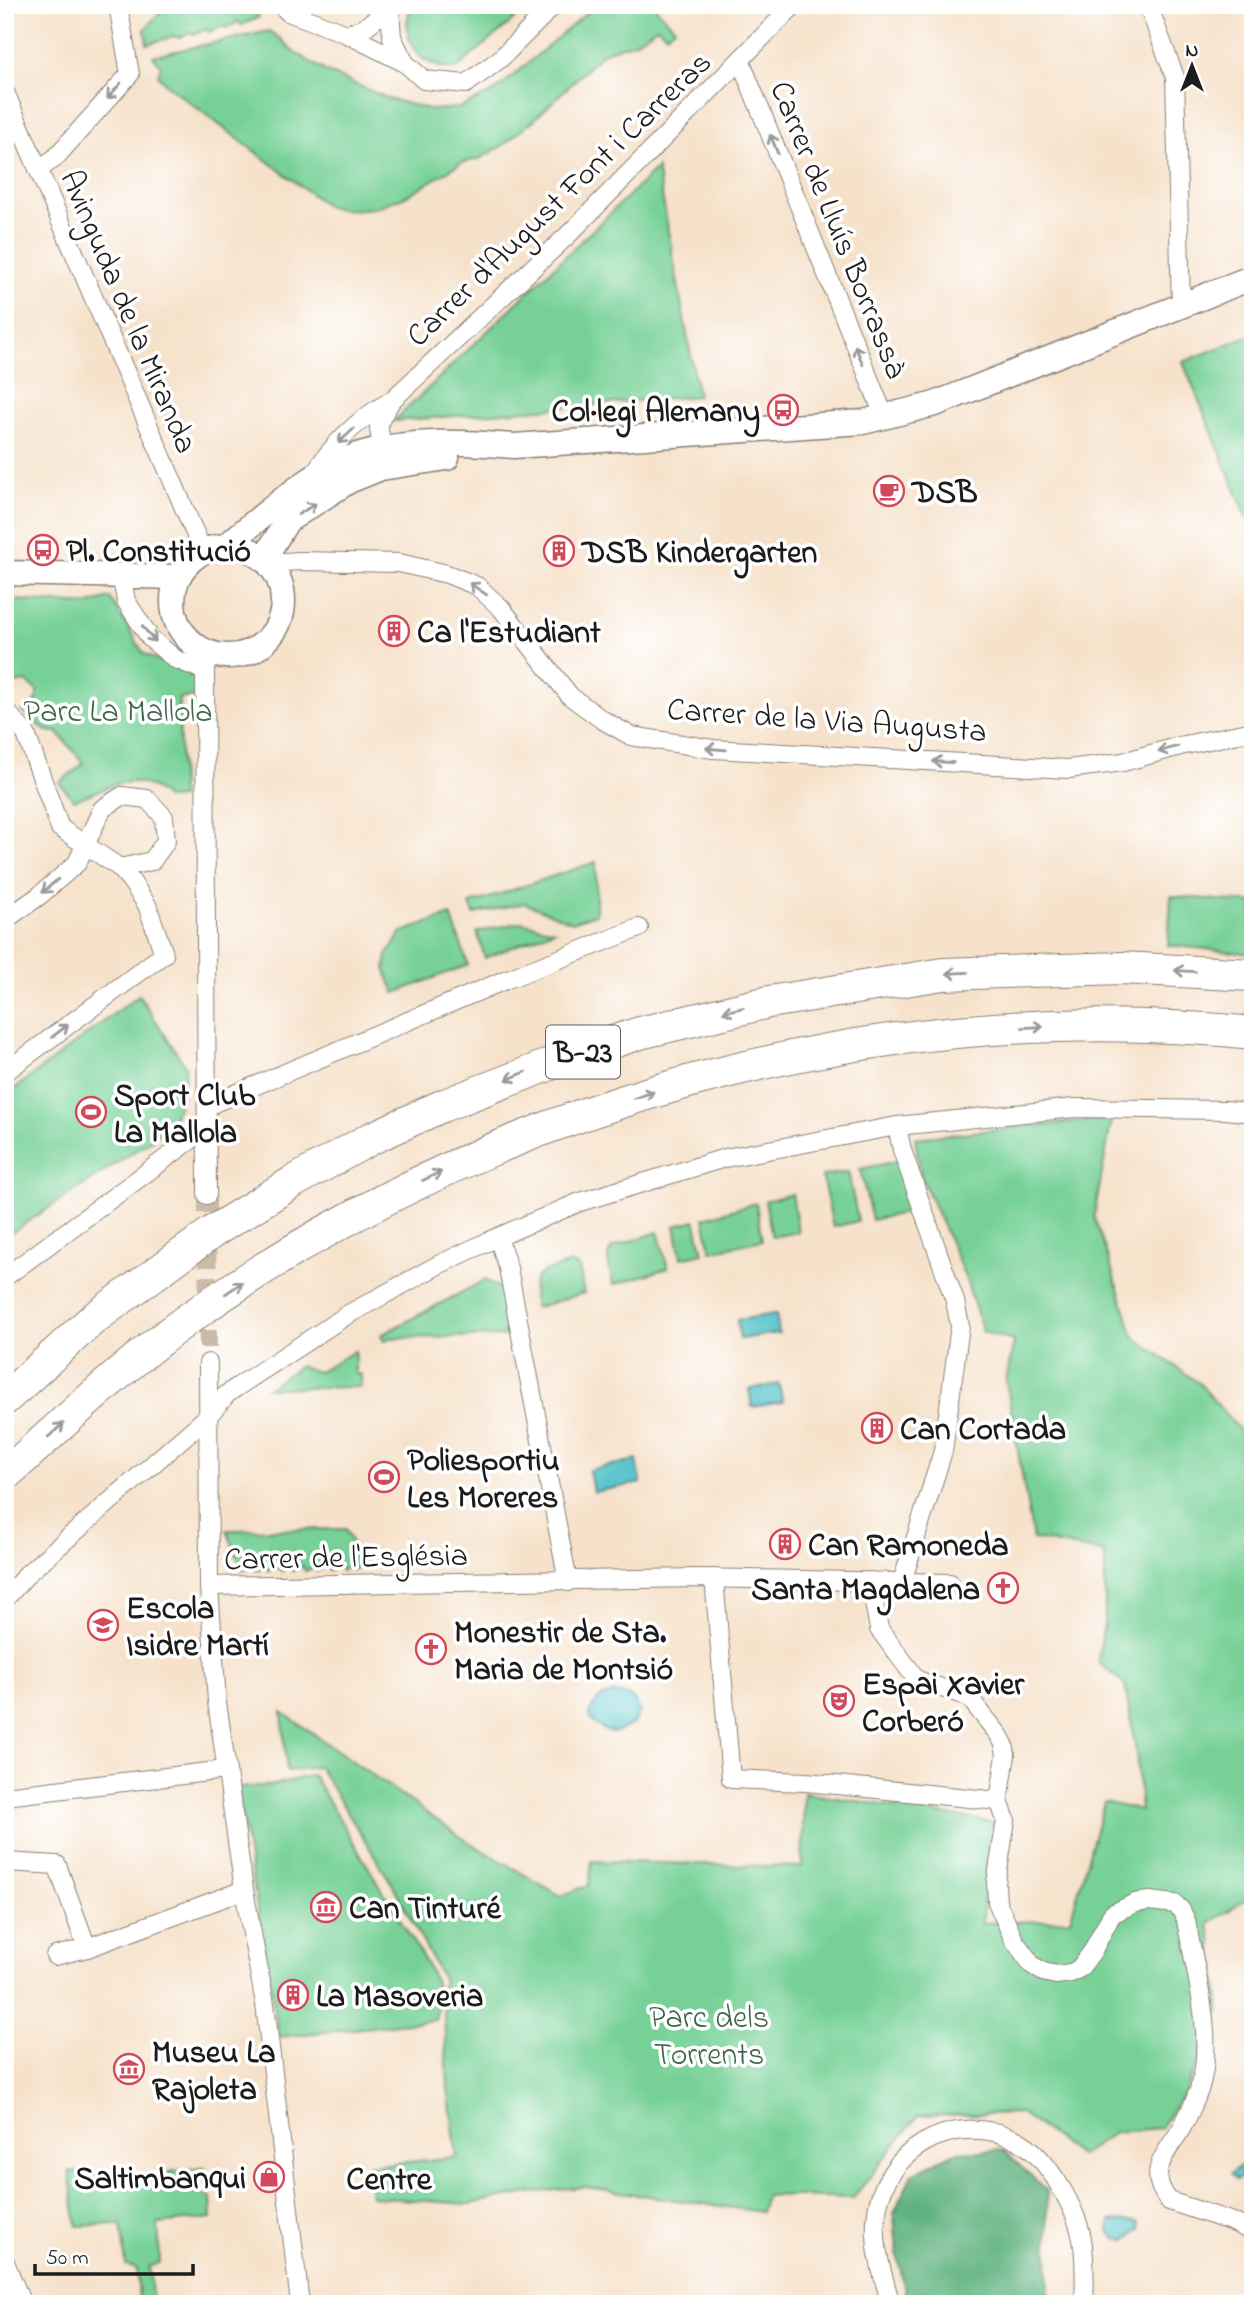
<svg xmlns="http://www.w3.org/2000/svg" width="1258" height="2309" font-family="'Indie Flower',sans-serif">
<rect width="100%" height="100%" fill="#fff"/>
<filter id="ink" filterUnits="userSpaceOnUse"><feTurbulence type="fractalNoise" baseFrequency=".0143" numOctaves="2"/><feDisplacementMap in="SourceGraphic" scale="14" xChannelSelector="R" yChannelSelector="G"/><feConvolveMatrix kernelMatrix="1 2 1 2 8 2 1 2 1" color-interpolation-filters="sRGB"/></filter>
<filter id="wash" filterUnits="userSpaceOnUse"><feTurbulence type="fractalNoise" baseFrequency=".00686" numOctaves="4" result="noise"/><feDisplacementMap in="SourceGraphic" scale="28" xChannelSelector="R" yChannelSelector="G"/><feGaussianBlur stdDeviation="1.57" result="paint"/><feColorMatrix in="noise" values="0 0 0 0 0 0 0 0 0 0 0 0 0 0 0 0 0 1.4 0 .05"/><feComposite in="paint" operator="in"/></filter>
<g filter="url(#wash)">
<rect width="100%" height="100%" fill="#f6e2cb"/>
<g fill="#77d197" stroke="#4a765a" stroke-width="2">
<polygon points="167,5 251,5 259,17 242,25 238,22 226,28 222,26 209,32 206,29 194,35 191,32 179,38 175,36 147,44 145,29"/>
<path d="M412,5H531L456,69C420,69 397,40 412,5Z"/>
<polygon points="596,5 653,5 675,28 666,34 657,27 635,42 604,52 534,120 502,146 479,159 461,163 408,195 374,208 347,210 327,206 168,86 158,75 161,66 153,56 269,31 281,39 291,50 327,72 389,99 432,110 459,108 494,92"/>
<polygon points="657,168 698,396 394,421"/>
<polygon points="1253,334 1253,532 1183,362"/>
<path d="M110,598L144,654L197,678V697L179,698L181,798L167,799C135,767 110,788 74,800L59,783L84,763L57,732L46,731L22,711L27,710L37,700V691L27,682L14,684L5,674V599L85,605Z"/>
<polygon points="596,862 596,914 572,922 524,903 474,914 470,904"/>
<polygon points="1171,896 1253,903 1253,954 1168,945"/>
<polygon points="451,915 468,965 395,993 385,969 387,955 402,932"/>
<polygon points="521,922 554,930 485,958 477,932"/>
<polygon points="139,995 186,1067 181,1100 171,1123 153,1139 5,1237 5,1096"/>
<polygon points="1112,1118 1094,1216 1134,1337 1200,1384 1241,1432 1253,1471 1253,1895 1209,1923 1220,2009 1185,2092 1160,2128 1115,2132 1080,2156 1021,2113 918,2116 853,2198 766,2195 761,2212 584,2187 530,2193 468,2204 371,2197 368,2166 457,2157 448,2089 442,1978 394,1887 319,1767 287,1771 282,1712 467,1841 561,1896 589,1885 592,1861 802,1867 804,1793 994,1822 982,1923 1070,1920 1104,1802 1141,1811 1136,1751 1125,1685 1098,1662 1105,1616 1105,1553 1033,1539 1006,1381 1014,1341 983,1332 964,1274 921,1176 915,1138"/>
<polygon points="902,1160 917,1210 872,1220 860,1169"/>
<polygon points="848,1172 858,1221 833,1227 822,1176"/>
<polygon points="792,1194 798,1232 772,1237 765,1201"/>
<polygon points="756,1203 762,1240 711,1251 704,1218"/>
<polygon points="695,1220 703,1253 681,1258 675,1226"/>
<path d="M658,1232L668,1268L613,1285C611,1272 603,1257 613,1247Z"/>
<path d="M570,1263L579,1267L584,1293L535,1308C528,1270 539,1275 570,1263Z"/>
<polygon points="485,1280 508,1292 517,1336 389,1338 384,1341 381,1335"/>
<polygon points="355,1351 355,1374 361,1374 361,1387 267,1388 300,1366 318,1372"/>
<polygon points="346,1529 362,1565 352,1570 350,1567 341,1571 339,1566 329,1570 327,1566 317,1571 315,1567 305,1571 303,1566 293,1571 291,1567 281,1571 279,1567 268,1571 266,1567 256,1571 254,1567 244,1571 236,1554 239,1552 237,1548 234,1549 227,1530"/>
<polygon points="313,1775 429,1968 440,1996 435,2020 279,2037 237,1788 273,1785"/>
<polygon points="205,2168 204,2176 194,2181 196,2193 211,2197 212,2218 158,2224 160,2262 149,2267 153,2304 139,2304 137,2269 126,2266 121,2224 77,2226 69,2171 159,2178 169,2172"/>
</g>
<polygon fill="#61b380" stroke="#3e684e" stroke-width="2" points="1003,2150 1047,2191 1049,2304 908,2304 897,2254 894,2214 912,2174 955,2152"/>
<g fill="#58c5cb" stroke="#3a7074" stroke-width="2">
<polygon points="776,1314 779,1333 740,1339 737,1320"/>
<polygon points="779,1384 783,1402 752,1407 749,1389"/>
<polygon points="637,1460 641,1483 593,1492 589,1470"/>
<path d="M614,1693C626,1694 635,1697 640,1710L634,1723L617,1732C604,1732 592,1726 589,1713L598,1699Z"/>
<polygon points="1253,2157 1253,2168 1237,2180 1231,2173"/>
<polygon points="1111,2220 1139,2222 1140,2229 1127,2240 1117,2240 1109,2232"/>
</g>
</g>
<g filter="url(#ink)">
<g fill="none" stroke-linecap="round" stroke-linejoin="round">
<polyline stroke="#cabaa8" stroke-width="18" stroke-dasharray="18 9" stroke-linecap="butt" points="207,1195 208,1363"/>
<g stroke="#897f74" stroke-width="20">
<g id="street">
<polyline points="281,5 288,12 347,34 405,63 424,80 466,84 500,59 554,5"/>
<polyline points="1148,5 1175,77 1181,306"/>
<polyline points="390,10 392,37 405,63"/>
<polyline points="347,34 365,27 394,5"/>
<polyline points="741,62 885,418"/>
<polyline points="5,92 203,552"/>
<polyline points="38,169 54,159 130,74 118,5"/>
<path d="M391,401C381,418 375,423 382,442L395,446"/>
<path d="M312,477C331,445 359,418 391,401L570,233L794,5"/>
<polyline points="267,563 300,561 399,563 447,574 477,586 501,608 570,696 601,719 631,736 713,749 1068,769 1123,762 1180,746 1253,731"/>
<polyline points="121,574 126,601 150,638 175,659 205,671"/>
<polyline points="5,710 26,734 60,828 120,868 131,881 147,905 164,954 5,1072"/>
<polyline points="5,920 39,896 77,863 102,809 122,796 147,799 164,817 166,841 152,861 120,868"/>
<polyline points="207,1106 505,980 639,928"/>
<polyline points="897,1126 902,1150 955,1301 960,1326 943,1451 902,1582"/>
<polyline points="207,1195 205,671 208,653"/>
<polyline points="498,1237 508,1268 568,1582"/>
<polyline points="5,1277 207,1128"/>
<polyline points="208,1363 209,1586 217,1702 244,1890 265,2004 300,2304"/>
<polyline points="714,1578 731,1779 806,1782 999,1801"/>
<path d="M870,1581L879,1629L917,1680L963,1695L971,1700L999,1735L1004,1744L1006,1755L999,1801L1006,1820L996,1883L997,1902L1014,1940L1032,1965L1043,1972L1056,1975L1071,1973L1080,1968L1092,1952L1112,1914L1135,1903L1149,1901L1175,1904L1181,1910L1186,1920C1195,1971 1216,2040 1199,2090C1194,2104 1188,2116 1181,2129C1166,2155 1145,2171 1169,2201L1233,2222L1253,2232"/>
<polyline points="209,1586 699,1578 950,1583"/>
<polyline points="5,1599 28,1573 208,1416 227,1394 237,1387 347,1315 438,1265 498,1237 580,1202 725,1158 897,1126 1074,1108 1226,1110 1253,1113"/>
<polyline points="5,1796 225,1770"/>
<polyline points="5,1862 57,1865 87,1948"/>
<polyline points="55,1956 87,1948 244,1890"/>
<polyline points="5,2262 22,2304"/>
<path d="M891,2304C883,2277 874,2248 876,2220C880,2151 954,2109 1017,2140C1047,2155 1079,2212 1083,2245C1085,2264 1085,2285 1084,2304"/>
</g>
</g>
<g stroke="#897f74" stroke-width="27">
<g id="secondary">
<circle cx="228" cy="601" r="55"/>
<path d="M226,546C265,514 314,468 364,453C412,439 465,442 514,446L863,422L935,404L1253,277"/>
<polyline points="261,557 270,549 287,521 349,481 381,468 447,458"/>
<polyline points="5,573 178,577"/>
</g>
</g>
<g stroke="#897f74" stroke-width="34">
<g id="highway">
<polyline points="5,1399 93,1319 214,1231 293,1182 370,1139 442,1106 582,1052 640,1033 769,1002 943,974 1122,968 1253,975"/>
<path d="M5,1475C65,1422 123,1366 188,1319C495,1101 877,995 1253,1033"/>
</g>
</g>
<use href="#street" stroke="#fff" stroke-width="18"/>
<use href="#secondary" stroke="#fff" stroke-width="24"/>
<use href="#highway" stroke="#fff" stroke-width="32"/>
</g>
<defs><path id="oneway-shaft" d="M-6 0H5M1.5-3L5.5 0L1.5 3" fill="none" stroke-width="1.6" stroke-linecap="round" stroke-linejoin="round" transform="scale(1.75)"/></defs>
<g stroke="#999">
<use href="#oneway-shaft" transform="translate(114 91) rotate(131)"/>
<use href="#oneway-shaft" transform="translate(774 144) rotate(-112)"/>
<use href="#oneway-shaft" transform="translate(859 355) rotate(-112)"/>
<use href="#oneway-shaft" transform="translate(346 436) rotate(137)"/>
<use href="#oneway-shaft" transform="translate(307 509) rotate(-32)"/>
<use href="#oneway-shaft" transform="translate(478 589) rotate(-146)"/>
<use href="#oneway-shaft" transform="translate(149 634) rotate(49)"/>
<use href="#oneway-shaft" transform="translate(716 749) rotate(-175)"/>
<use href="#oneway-shaft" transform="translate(1168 749) rotate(164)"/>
<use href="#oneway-shaft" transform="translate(943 762) rotate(-177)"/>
<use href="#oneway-shaft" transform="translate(50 886) rotate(139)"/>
<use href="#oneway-shaft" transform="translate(1185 971) rotate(-177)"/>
<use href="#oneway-shaft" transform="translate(957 973) rotate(177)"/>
<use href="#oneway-shaft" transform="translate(733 1010) rotate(167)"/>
<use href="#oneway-shaft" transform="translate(1033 1027) rotate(-3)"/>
<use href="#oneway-shaft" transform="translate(60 1031) rotate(-37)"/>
<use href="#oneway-shaft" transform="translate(516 1076) rotate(158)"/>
<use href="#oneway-shaft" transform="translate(644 1095) rotate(-18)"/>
<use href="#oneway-shaft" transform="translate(432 1176) rotate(-26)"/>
<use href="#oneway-shaft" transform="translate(234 1288) rotate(-34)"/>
<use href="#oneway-shaft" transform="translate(56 1430) rotate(-42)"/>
</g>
</g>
<defs>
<g id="bus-ring" transform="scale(1.575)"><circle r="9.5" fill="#fff" stroke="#d1495b" stroke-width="1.5"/><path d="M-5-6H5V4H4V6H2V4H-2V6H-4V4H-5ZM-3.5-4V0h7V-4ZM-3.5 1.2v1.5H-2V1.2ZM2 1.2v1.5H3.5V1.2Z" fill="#d1495b"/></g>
<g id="cafe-ring" transform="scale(1.575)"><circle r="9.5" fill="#fff" stroke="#d1495b" stroke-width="1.5"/><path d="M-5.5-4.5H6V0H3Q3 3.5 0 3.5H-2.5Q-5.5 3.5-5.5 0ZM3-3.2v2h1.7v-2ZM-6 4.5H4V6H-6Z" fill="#d1495b"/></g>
<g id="building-ring" transform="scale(1.575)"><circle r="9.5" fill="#fff" stroke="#d1495b" stroke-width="1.5"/><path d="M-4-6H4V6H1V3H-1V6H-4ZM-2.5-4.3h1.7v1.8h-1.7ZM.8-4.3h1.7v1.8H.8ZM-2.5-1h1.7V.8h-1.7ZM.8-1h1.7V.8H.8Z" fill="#d1495b"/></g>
<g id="stadium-ring" transform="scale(1.575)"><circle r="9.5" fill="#fff" stroke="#d1495b" stroke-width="1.5"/><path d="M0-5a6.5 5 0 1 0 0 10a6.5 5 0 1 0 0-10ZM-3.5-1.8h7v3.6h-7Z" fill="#d1495b"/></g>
<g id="church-ring" transform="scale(1.575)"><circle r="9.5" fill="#fff" stroke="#d1495b" stroke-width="1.5"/><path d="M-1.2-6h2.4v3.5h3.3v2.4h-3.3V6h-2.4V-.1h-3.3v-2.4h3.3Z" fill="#d1495b"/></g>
<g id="school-ring" transform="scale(1.575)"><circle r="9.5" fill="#fff" stroke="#d1495b" stroke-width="1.5"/><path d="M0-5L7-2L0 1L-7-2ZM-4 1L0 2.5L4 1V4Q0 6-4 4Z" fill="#d1495b"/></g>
<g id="theatre-ring" transform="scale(1.575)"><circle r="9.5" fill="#fff" stroke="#d1495b" stroke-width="1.5"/><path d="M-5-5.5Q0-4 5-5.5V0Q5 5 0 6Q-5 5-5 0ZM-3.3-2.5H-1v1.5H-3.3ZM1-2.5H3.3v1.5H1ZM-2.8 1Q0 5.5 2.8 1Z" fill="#d1495b"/></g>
<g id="museum-ring" transform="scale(1.575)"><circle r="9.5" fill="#fff" stroke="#d1495b" stroke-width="1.5"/><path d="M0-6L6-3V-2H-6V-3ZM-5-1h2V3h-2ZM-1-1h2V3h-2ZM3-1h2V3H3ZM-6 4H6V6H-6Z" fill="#d1495b"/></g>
<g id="shop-ring" transform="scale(1.575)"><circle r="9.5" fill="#fff" stroke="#d1495b" stroke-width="1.5"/><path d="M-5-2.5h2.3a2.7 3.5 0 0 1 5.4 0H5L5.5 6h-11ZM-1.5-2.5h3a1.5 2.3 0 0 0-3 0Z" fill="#d1495b"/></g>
</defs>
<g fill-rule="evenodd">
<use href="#bus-ring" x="783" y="410"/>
<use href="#cafe-ring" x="889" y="491"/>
<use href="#bus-ring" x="43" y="550"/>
<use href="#building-ring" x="559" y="551"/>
<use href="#building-ring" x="394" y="631"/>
<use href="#stadium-ring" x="91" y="1112"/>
<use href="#building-ring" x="877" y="1428"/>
<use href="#stadium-ring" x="384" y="1477"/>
<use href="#building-ring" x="785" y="1544"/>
<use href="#church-ring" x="1003" y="1588"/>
<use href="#school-ring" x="103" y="1625"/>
<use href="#church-ring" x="431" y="1649"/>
<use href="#theatre-ring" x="839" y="1701"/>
<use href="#museum-ring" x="326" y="1907"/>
<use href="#building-ring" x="293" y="1995"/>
<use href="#museum-ring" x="129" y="2069"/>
<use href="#shop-ring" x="269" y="2177"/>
</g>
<g text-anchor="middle" stroke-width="7" stroke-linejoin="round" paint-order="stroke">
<rect fill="#fff" stroke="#606060" stroke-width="2" x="546" y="1025.5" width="74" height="53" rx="5"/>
<g font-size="30" font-weight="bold" fill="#1c1c1c">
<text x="583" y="1062">B-23</text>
</g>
<g font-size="32" fill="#1c1c1c" stroke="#fff">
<text transform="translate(558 198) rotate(-44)" y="11">Carrer d'August Font i Carreras</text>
<text transform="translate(840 229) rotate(68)" y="11">Carrer de Lluís Borrassà</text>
<text transform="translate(130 311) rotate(67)" y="11">Avinguda de la Miranda</text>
<text transform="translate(827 719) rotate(4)" y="11">Carrer de la Via Augusta</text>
<text transform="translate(346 1556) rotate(-1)" y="11">Carrer de l'Església</text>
</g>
<g font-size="32" font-weight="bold" fill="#1c1c1c" stroke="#fff" text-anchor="start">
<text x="760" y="421" text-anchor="end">Col·legi Alemany</text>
<text x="912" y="502">DSB</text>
<text x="66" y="561">Pl. Constitució</text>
<text x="582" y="562">DSB Kindergarten</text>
<text x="417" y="642">Ca l'Estudiant</text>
<text x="114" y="1105">Sport Club<tspan x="114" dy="37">La Mallola</tspan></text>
<text x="900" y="1439">Can Cortada</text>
<text x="407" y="1470">Poliesportiu<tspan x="407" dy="37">Les Moreres</tspan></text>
<text x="808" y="1555">Can Ramoneda</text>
<text x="980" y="1599" text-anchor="end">Santa Magdalena</text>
<text x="126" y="1618">Escola<tspan x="126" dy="37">Isidre Martí</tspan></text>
<text x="454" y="1642">Monestir de Sta.<tspan x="454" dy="37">Maria de Montsió</tspan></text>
<text x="862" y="1694">Espai Xavier<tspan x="862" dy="37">Corberó</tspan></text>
<text x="349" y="1918">Can Tinturé</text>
<text x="316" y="2006">La Masoveria</text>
<text x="152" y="2062">Museu La<tspan x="152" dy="37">Rajoleta</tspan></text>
<text x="246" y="2188" text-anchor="end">Saltimbanqui</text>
</g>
<g font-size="32" fill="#40644d" stroke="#fff">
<text x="118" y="721">Parc La Mallola</text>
<text x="709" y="2027">Parc dels<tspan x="709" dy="37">Torrents</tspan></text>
</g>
<g font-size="33" font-weight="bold" fill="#1c1c1c" stroke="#fff">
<text x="389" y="2189">Centre</text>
</g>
</g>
<rect width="1258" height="2309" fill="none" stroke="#fff" stroke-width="28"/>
<g transform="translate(1192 66)" stroke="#ffffff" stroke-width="5" paint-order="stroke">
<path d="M0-5L12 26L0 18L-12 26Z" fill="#1c1c1c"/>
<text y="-10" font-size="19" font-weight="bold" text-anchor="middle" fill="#1c1c1c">N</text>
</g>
<path d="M35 2264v10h158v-10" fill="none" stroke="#1c1c1c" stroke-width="3.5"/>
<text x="46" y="2264" font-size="21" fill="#1c1c1c" stroke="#ffffff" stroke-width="5" paint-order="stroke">50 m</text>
</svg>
